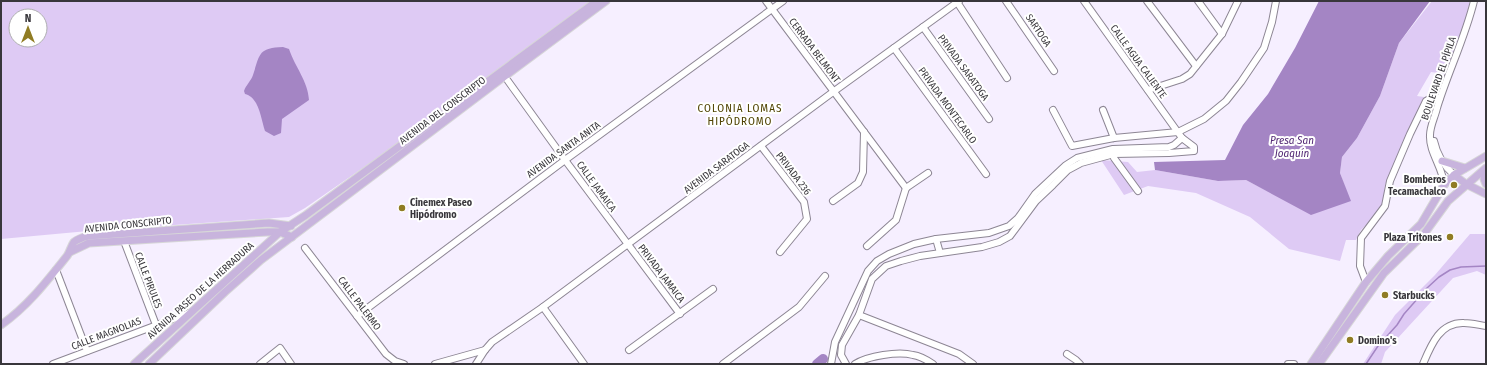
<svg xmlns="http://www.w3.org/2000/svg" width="1487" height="365" font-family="'Fira Sans Condensed',sans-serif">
<rect width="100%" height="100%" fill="#f6efff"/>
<g fill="#decaf4" fill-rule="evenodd">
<path d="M1,1H593L370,163L305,208L289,217L88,231L1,239ZM16,16H40V40H16Z"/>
<polygon points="1432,1 1470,1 1465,22 1445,74 1431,72 1417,96 1424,97 1385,185 1383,202 1377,214 1361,230 1356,240 1346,240 1340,261 1289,249 1250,217 1196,193 1148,186 1124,195 1101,160 1128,162 1137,172 1155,170 1218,181 1246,180 1267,191 1350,201 1340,173 1342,157 1357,138 1380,96 1399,43"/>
<polygon points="1470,234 1486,234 1486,275 1477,271 1453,278 1385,352 1381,364 1363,364 1395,315 1435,275"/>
</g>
<g fill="#a485c4">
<polygon points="1319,1 1430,1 1399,43 1380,96 1357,138 1342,157 1340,173 1351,201 1311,215 1246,180 1218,181 1155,170 1154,162 1225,160 1243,125 1268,94 1295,48"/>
<path d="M283,47L289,49C295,67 308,81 309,100L282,119L281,133L274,136L265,131C261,119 259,97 245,94L244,91C246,85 251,81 253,75C260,54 258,48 283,47Z"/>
</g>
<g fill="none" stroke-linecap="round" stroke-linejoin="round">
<polyline stroke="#a485c4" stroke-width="1.5" points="1366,364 1378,346 1397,325 1404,314 1427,288 1439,277 1450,270 1461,267 1486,266"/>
<polyline stroke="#a485c4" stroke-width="10" points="817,364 823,359"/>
<g stroke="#8d8694" stroke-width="8">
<g id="minor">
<polyline points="766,1 906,188"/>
<polyline points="1006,1 1054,71"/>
<polyline points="1147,1 1196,66"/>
<polyline points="1198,1 1222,34"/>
<polyline points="957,2 1007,78"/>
<polyline points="923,27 989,119"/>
<polyline points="894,48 986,174"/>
<polyline points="508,81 565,160 680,314"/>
<polyline points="1148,90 1182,79 1190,74 1222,34 1238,1"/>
<polyline points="1053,110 1072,146 1114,138 1178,132 1204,119 1226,101 1241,82 1264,48 1272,22 1276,1"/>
<polyline points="1103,110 1114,138"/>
<path d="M1434,141C1437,155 1444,166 1454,175"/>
<polyline points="761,146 804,202 807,219 780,252"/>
<polyline points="1113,151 1114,158 1138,191"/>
<path d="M1444,185C1443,167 1429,153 1430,135C1430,126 1435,117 1437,108C1448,72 1465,38 1474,1"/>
<polyline points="906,188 928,173"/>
<polyline points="833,201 858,183 863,172 864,132"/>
<polyline points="936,239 940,253"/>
<polyline points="124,241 156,325"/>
<polyline points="867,246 896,220 906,188"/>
<polyline points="305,248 386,354 395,361 404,364"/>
<polyline points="56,270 87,351"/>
<polyline points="1366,282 1360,266 1361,238 1385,206 1390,181 1410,134 1426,101 1431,98 1440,98"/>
<polyline points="543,307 584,364"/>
<polyline points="859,315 959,354 973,364"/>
<polyline points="357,316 565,160 783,1"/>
<polyline points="629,350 713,289"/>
<polyline points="1067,354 1076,360 1080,364"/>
<polyline points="53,364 189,313"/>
<polyline points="260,364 280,348 291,364"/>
<polyline points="435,364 485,350"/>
<polyline points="476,364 485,350 492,342 543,307 833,92 959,1"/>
<polyline points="723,364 799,307 825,276"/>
<polyline points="831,364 835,342 868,271 877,261 889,254 914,244 936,239 989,233 1009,226 1018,218 1035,194 1066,165 1077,158 1113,149 1169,147 1174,145 1182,138"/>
<polyline points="846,364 841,355 842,345 859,315 872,279 886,266 901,261 920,256 982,247 999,242 1010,236 1036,201 1053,185 1068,170 1081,163 1114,154 1169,153 1194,151 1194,147 1182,138 1084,1"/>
<path d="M855,364C868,356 898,351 913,355C920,356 927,360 933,364"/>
<polyline points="1288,364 1294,364"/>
<path d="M1423,364C1431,345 1440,322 1464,323C1471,323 1479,325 1486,326"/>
</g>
</g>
<g stroke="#d7d7d8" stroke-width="9">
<g id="major">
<polyline points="1442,161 1465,168"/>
<polyline points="1486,170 1484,179 1486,184"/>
<polyline points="1454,175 1466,184 1486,194"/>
<polyline points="70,252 89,243 268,232 280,232 292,237"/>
<path d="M1,325C28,306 47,281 67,256C70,252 71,246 74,242C78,239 84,237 88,236L269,223L291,226"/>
<polyline points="134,364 280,232 306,215 597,1"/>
<polyline points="149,364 225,292 261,260 505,76 606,1"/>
<polyline points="1311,364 1366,282 1388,256 1421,224 1444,185 1454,175 1486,156"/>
<polyline points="1319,364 1384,273 1424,234 1448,201 1486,168"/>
</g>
</g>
<use href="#minor" stroke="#fff" stroke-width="6"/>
<use href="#major" stroke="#c8b4dd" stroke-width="7"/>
</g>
<g fill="#907c23" stroke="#fff" stroke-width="1.5">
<circle cx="1454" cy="185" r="4"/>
<circle cx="402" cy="208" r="4"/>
<circle cx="1450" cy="237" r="4"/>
<circle cx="1385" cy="295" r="4"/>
<circle cx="1350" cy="340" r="4"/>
</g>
<g text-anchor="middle" stroke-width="4" stroke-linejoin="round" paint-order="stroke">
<g font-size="10" fill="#38363b" stroke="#fff">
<text transform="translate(1039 30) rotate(56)" y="4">SARTOGA</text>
<text transform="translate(815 50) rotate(53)" y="4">CERRADA BELMONT</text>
<text transform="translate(1139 61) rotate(54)" y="4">CALLE AGUA CALIENTE</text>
<text transform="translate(964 67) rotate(54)" y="4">PRIVADA SARATOGA</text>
<text transform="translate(1438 78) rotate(-71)" y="4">BOULEVARD EL PÍPILA</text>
<text transform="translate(948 105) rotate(54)" y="4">PRIVADA MONTECARLO</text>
<text transform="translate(442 110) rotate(-37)" y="4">AVENIDA DEL CONSCRIPTO</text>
<text transform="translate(563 149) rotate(-36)" y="4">AVENIDA SANTA ANITA</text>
<text transform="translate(716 167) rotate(-37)" y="4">AVENIDA SARATOGA</text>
<text transform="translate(794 173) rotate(53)" y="4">PRIVADA 236</text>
<text transform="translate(597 186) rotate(54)" y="4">CALLE JAMAICA</text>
<text transform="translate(128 224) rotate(-6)" y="4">AVENIDA CONSCRIPTO</text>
<text transform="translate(662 273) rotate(53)" y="4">PRIVADA JAMAICA</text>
<text transform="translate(149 280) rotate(69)" y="4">CALLE PIRULES</text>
<text transform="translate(200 290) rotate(-42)" y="4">AVENIDA PASEO DE LA HERRADURA</text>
<text transform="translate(360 303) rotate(53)" y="4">CALLE PALERMO</text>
<text transform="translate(106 333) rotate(-21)" y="4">CALLE MAGNOLIAS</text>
</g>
<g font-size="10" font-weight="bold" fill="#38363b" stroke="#fff" text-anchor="start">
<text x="1446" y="183" text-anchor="end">Bomberos<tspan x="1446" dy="12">Tecamachalco</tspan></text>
<text x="410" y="206">Cinemex Paseo<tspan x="410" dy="12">Hipódromo</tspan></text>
<text x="1442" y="241" text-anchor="end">Plaza Tritones</text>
<text x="1393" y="299">Starbucks</text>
<text x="1358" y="344">Domino's</text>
</g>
<g font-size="11" letter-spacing="1" fill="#4f4200" stroke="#fff">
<text x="740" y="112">COLONIA LOMAS<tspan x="740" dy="13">HIPÓDROMO</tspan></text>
</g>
<g font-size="11" font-style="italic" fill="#532975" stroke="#fff">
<text x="1292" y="144">Presa San<tspan x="1292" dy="13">Joaquín</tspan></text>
</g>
</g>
<rect width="1487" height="365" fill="none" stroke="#38363b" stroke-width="4"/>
<g transform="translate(28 28)"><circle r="19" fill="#ffffff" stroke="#afafb1"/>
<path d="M0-3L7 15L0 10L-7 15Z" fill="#907c23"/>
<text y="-6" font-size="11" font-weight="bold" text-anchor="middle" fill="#38363b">N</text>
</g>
</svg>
